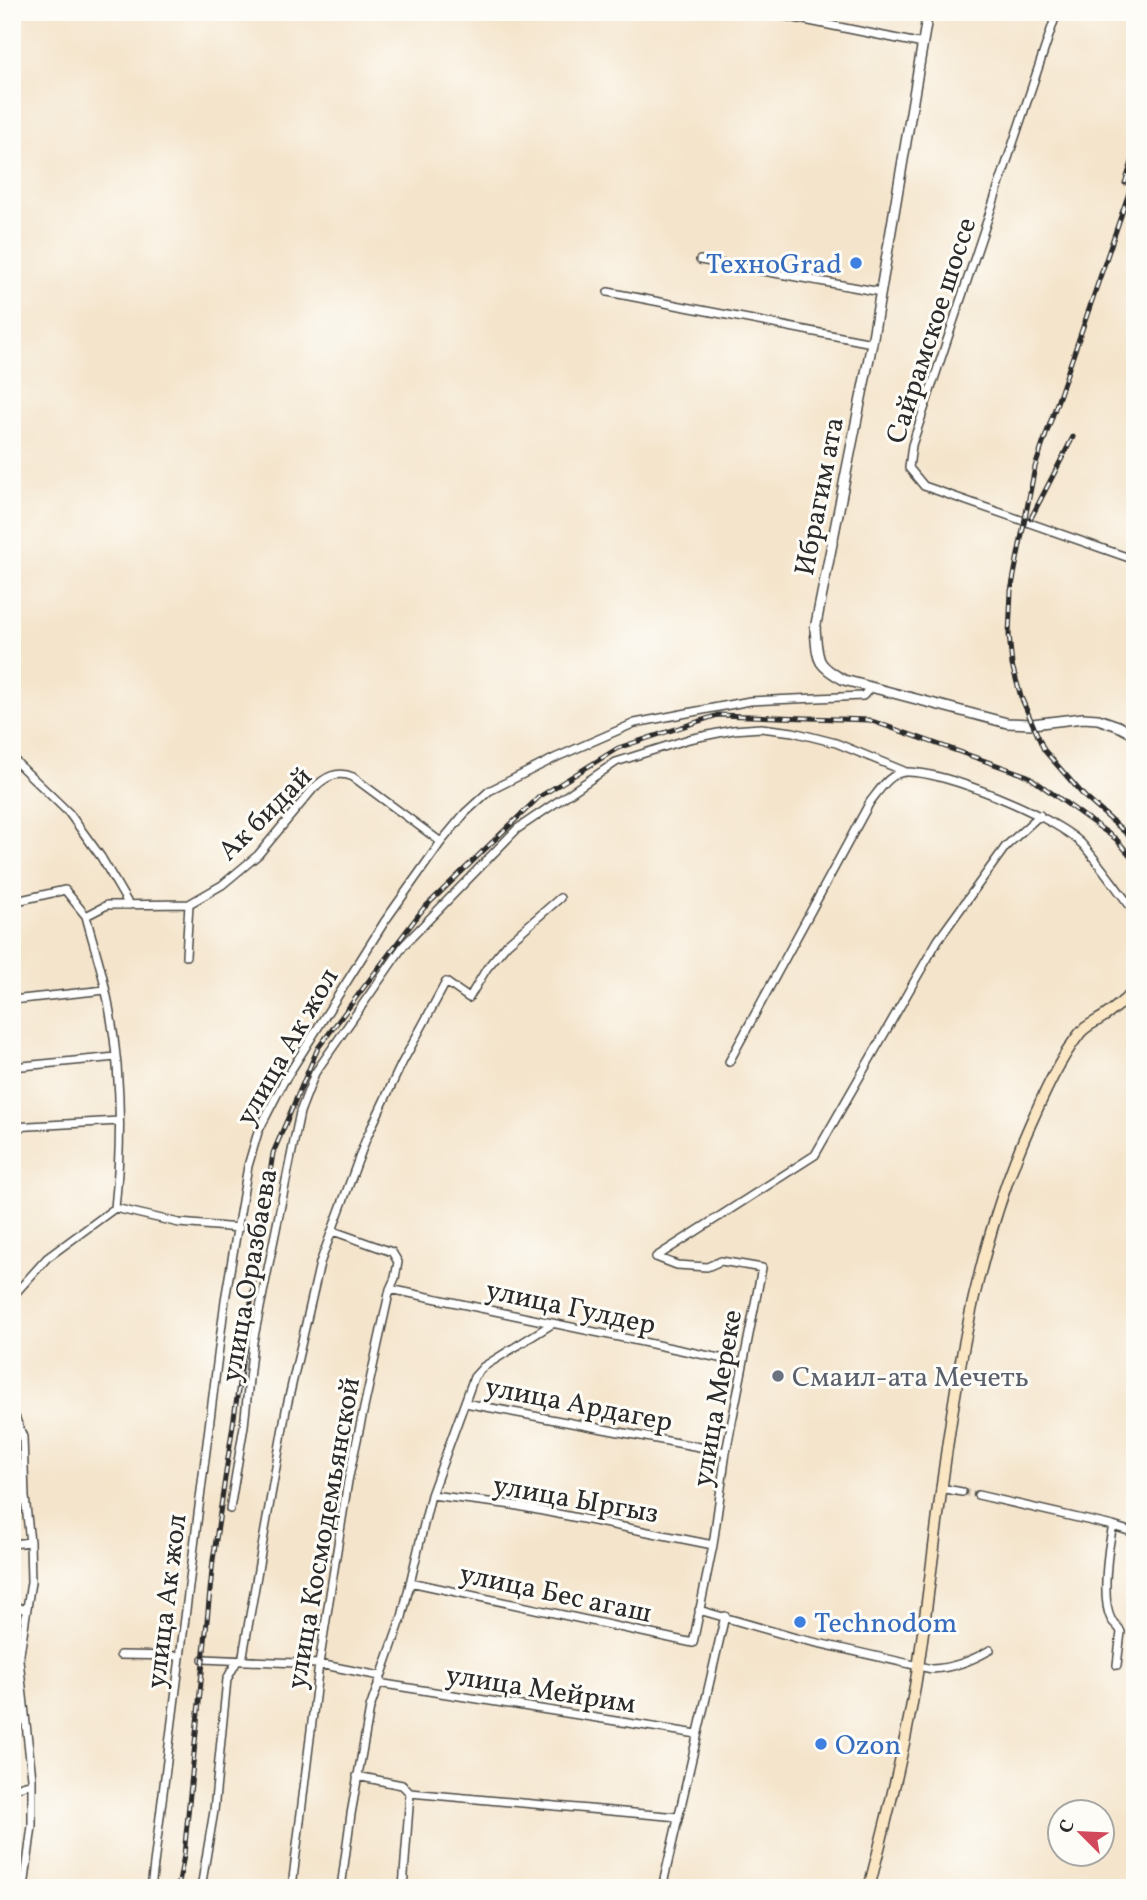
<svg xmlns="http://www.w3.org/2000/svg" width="1147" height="1900" viewBox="0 0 1147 1900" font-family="Vollkorn,serif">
<rect width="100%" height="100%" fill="#fdfcf7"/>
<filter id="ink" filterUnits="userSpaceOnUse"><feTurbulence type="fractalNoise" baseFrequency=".0143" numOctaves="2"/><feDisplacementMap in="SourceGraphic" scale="14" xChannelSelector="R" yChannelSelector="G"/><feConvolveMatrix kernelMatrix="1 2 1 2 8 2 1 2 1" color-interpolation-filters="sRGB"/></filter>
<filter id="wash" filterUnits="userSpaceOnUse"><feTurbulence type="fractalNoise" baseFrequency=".00686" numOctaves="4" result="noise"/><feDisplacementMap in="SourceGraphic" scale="28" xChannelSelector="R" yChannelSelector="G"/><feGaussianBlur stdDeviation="1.57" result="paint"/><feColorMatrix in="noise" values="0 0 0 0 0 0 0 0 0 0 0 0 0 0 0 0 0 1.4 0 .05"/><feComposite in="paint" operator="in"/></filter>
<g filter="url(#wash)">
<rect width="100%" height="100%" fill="#f4e4cb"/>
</g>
<g filter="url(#ink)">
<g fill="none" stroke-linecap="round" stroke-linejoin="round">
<!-- minor-tunnel -->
<path stroke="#ccbfab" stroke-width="7" stroke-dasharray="7 3.5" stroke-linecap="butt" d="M962,1492l16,3"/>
<defs>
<path id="minor" d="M765,12l158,32
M1057,12l-145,433 -3,23 15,18 211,74
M700,260l181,32
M608,292l264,51
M12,758l57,55 32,44 28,48
M12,902l53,-12 21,26
M186,956l3,-52
M12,1000l93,-10
M729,1062l141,-260c9,-11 20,-30 36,-30 37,-2 150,45 176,72 19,21 35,46 53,68
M12,1067l104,-10
M12,1127l107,-6
M115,1208l64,15 60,5
M656,1257l159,-102 123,-215 68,-94 34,-31
M390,1289l353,74
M12,1297l35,-39 68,-50c8,-76 6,-155 -12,-230 -5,-21 -12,-42 -17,-62l21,-11 82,-1 33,-19 36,-30 55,-66c12,-12 24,-19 40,-12l88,65
M465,1403l261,49
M12,1409l11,28 2,60 5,45 1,40 -12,78 13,118v48l-8,62
M940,1488l22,4
M431,1495l82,10 200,40
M978,1495l135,31 22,7
M230,1509l14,-83 9,-84 47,-230 15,-39 89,-128 113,-116 99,-67 73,-23 44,-9 28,-2 32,4 43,11 68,28
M1113,1526c-5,21 -12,74 -2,93 3,6 8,7 10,13l-4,33
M12,1544l18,-2
M410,1582l283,61 20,-98 13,-93 36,-184 -41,-7 -14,6 -30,-2 -21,-8
M12,1605l14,5
M699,1610l97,28 136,31c20,-1 41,-9 58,-19
M120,1655l60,1
M203,1659l116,5 61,12
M242,1661l44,-251 34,-147 46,-124 35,-74 45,-83 23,16 18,-30 20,-24 53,-46
M378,1683l319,51
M357,1776l45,9 8,8 -7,95
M12,1789l20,-6
M410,1793l268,24
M292,1887l27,-223 29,-183 42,-192 5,-11 3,-16 -6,-10 -59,-21
M151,1888l74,-588 23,-134 10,-34 25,-49 102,-162 56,-79 24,-29 24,-22 68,-34 78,-34 115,-22 113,-5 7,-8
M201,1888l13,-77 13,-132 10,-18
M341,1888l10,-74 19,-106 32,-91 29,-122 38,-104 5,-14 9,-10 69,-43
M662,1888l63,-272"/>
<path id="tertiary" d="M928,12l-56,331 -57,286c3,31 0,35 29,51l163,43 25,1 51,-6 15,1 20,7 17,9"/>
<path id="secondary" d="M869,1888c19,-75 39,-151 50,-227 26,-180 36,-368 111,-536 14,-31 29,-65 50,-92 6,-8 18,-12 26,-18 10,-7 19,-16 29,-24"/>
</defs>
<!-- minor casing -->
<use href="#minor" stroke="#494743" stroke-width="10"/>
<!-- tertiary casing -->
<use href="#tertiary" stroke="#494743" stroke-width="12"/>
<!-- secondary casing -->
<use href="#secondary" stroke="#494743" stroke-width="13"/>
<!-- minor -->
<use href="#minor" stroke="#fff" stroke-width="7"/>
<!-- tertiary -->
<use href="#tertiary" stroke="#fff" stroke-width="9"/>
<!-- secondary -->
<use href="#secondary" stroke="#fbe6c4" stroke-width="10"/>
<defs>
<path id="rail" d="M1135,175l-100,292 -24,124 -2,43 3,31 9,32 23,53 41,47 50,44
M1125,183l10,-30
M1031,518l42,-81
M178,1888l6,-33 29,-295 60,-407 45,-105 105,-139 116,-112 79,-49 100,-33 151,5 159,56 88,63 19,22"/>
</defs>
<!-- rail casing -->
<use href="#rail" stroke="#2b2b2b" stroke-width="5"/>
<!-- rail -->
<use href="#rail" stroke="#fdfcf7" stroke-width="2.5" stroke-dasharray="8" stroke-linecap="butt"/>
</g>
</g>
<!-- markers -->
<g fill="#3f7fe0" stroke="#fdfcf7" stroke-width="2.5">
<circle cx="856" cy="263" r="7"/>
<circle cx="800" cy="1622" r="7"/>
<circle cx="821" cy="1744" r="7"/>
</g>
<circle fill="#6b7280" stroke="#fdfcf7" stroke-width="2.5" cx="778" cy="1376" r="7"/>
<g text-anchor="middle" stroke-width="6" stroke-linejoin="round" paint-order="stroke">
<!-- shop labels -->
<g font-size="28" fill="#366cbe" stroke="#fdfcf7" text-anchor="start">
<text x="842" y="273" text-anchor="end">ТехноGrad</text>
<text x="814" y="1632">Technodom</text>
<text x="835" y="1754">Ozon</text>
</g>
<!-- street labels -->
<g font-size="28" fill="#2b2b2b" stroke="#fdfcf7">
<text transform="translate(930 330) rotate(-72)" y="10">Сайрамское шоссе</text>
<text transform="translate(818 496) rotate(-79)" y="10">Ибрагим ата</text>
<text transform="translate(264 813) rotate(-45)" y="10">Ак бидай</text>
<text transform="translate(286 1046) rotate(-60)" y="10">улица Ак жол</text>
<text transform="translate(248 1275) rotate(-80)" y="10">улица Оразбаева</text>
<text transform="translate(571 1306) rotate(12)" y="10">улица Гулдер</text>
<text transform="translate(716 1398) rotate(-80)" y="10">улица Мереке</text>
<text transform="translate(579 1403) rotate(11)" y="10">улица Ардагер</text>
<text transform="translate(576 1498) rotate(10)" y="10">улица Ыргыз</text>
<text transform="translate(322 1533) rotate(-80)" y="10">улица Космодемьянской</text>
<text transform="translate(556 1592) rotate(12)" y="10">улица Бес агаш</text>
<text transform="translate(165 1601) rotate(-83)" y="10">улица Ак жол</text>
<text transform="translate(541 1688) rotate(9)" y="10">улица Мейрим</text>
</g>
<!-- worship labels -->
<g font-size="28" fill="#5b616d" stroke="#fdfcf7" text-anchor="start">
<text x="792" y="1386">Смаил-ата Мечеть</text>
</g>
</g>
<!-- margin -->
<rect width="1147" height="1900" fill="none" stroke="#fdfcf7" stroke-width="42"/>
<!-- north arrow -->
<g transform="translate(1081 1833) rotate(294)"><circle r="33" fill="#fdfcf7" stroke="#a9a8a5" stroke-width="2"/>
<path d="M0-5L12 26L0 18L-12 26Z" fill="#d1495b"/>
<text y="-10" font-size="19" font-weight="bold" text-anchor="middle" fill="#2b2b2b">С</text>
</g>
</svg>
